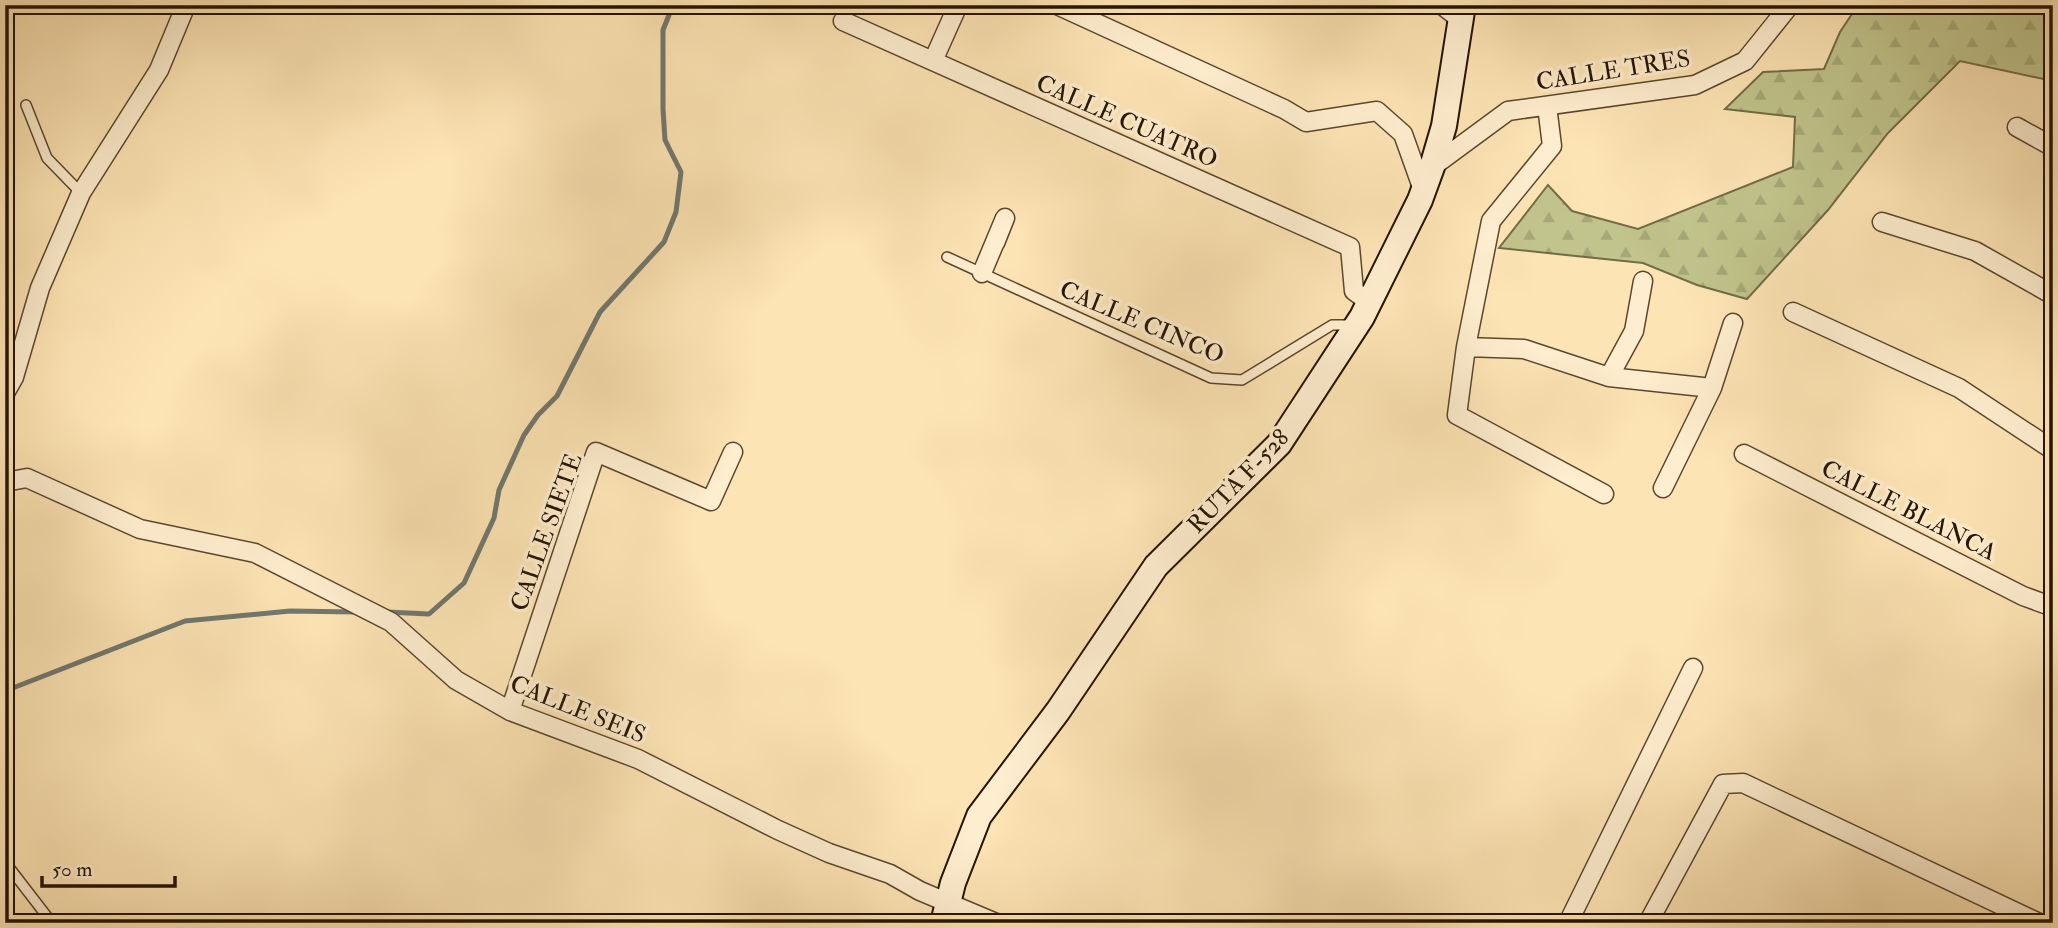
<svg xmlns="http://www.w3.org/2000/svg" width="2058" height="928" viewBox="0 0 2058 928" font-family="'IM FELL Double Pica',serif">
<defs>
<pattern id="forest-firs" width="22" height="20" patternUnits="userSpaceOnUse" patternTransform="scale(1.75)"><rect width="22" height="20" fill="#c1c48c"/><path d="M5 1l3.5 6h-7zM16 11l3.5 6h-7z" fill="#a6a877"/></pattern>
</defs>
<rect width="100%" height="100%" fill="#fde4b4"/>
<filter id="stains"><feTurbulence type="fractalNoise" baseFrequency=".00286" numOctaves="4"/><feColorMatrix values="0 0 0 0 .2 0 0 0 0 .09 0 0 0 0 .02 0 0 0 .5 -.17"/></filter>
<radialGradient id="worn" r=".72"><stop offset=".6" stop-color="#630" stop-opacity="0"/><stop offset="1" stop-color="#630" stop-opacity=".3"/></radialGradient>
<!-- forest -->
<path fill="url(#forest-firs)" stroke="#736c46" stroke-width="2" d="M1858,5h195v76l-93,-20 -72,72 -60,77 -81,89 -50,-14 -54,-22 -144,-15 49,-63 24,26 66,18 155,-62 2,-50 -70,-8 38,-37 61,-3 16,-37z"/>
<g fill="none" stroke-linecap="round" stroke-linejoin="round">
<!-- stream -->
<path stroke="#71786f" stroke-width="5" d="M387,612l42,2 35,-31 30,-65 5,-28 25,-55 14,-20 19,-19 43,-84 64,-70 12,-30 5,-40 -16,-32 -2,-31v-79l10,-25
M5,691l180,-70 105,-10 66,1"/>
<defs>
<path id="lane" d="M26,105l21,53 34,35
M947,257l264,121 31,2 90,-55h19
M5,343l13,15
M5,862l47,61"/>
<path id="street" d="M1057,5l227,104 22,13 71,-11 26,23 20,56
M1442,5l19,15
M843,21l507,226 4,44 15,11
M933,61l25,-56
M1547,106l5,40 -61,75 -25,126 58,2 85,28 103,11 21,-65
M2017,127l36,20
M1432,167l76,-56 187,-26 50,-24 45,-56
M1882,222l93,29 78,44
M982,273l23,-55 -10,25
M1793,312l166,76 94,62
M1466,347l-9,68 147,79
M1609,377l25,-46 9,-50
M5,393l9,-16 26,-89 41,-95 78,-123 27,-65
M1744,454l279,142 30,11
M5,482l22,-4 113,51 115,24 136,69 65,58 54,31 128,48 140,71 51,23 61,21 30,17 76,32
M1663,488l49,-100
M510,711l86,-259 115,49 22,-49
M1568,923l125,-255
M1648,923l75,-139 20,-1 296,140"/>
<path id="secondary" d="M943,923l10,-40 26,-67 79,-105 98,-145 123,-122 83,-127 58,-117 12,-33 12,-41 19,-121"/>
</defs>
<!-- lane casing -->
<use href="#lane" stroke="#5b472e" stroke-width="12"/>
<!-- street casing -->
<use href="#street" stroke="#5b472e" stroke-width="21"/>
<!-- secondary casing -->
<use href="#secondary" stroke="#251301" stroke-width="28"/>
<!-- lane -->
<use href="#lane" stroke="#feedce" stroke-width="9"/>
<!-- street -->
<use href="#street" stroke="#feedce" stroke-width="18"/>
<!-- secondary -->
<use href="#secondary" stroke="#feedce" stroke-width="24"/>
</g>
<g text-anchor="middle" stroke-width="7" stroke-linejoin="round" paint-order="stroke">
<!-- street labels -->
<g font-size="24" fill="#251301" stroke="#feedce">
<text transform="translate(1613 70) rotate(-9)" y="8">CALLE TRES</text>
<text transform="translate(1127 121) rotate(24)" y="8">CALLE CUATRO</text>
<text transform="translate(1142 322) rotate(23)" y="8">CALLE CINCO</text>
<text transform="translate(1238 481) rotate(-46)" y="8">RUTA F-528</text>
<text transform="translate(1909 510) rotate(27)" y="8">CALLE BLANCA</text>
<text transform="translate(546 532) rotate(-70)" y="8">CALLE SIETE</text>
<text transform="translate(578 709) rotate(22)" y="8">CALLE SEIS</text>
</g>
</g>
<!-- margin -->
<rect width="2058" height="928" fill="none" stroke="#fde4b4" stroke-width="28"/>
<rect x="7" y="7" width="2044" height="914" fill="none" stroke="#251301" stroke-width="3.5"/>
<rect x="14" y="14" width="2030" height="900" fill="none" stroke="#251301" stroke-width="2"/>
<!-- scale -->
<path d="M42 876v10h133v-10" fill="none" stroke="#251301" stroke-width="3.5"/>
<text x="52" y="876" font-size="21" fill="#251301" stroke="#feedce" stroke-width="5" paint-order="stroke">50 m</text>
<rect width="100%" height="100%" filter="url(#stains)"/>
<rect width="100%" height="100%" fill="url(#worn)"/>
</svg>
